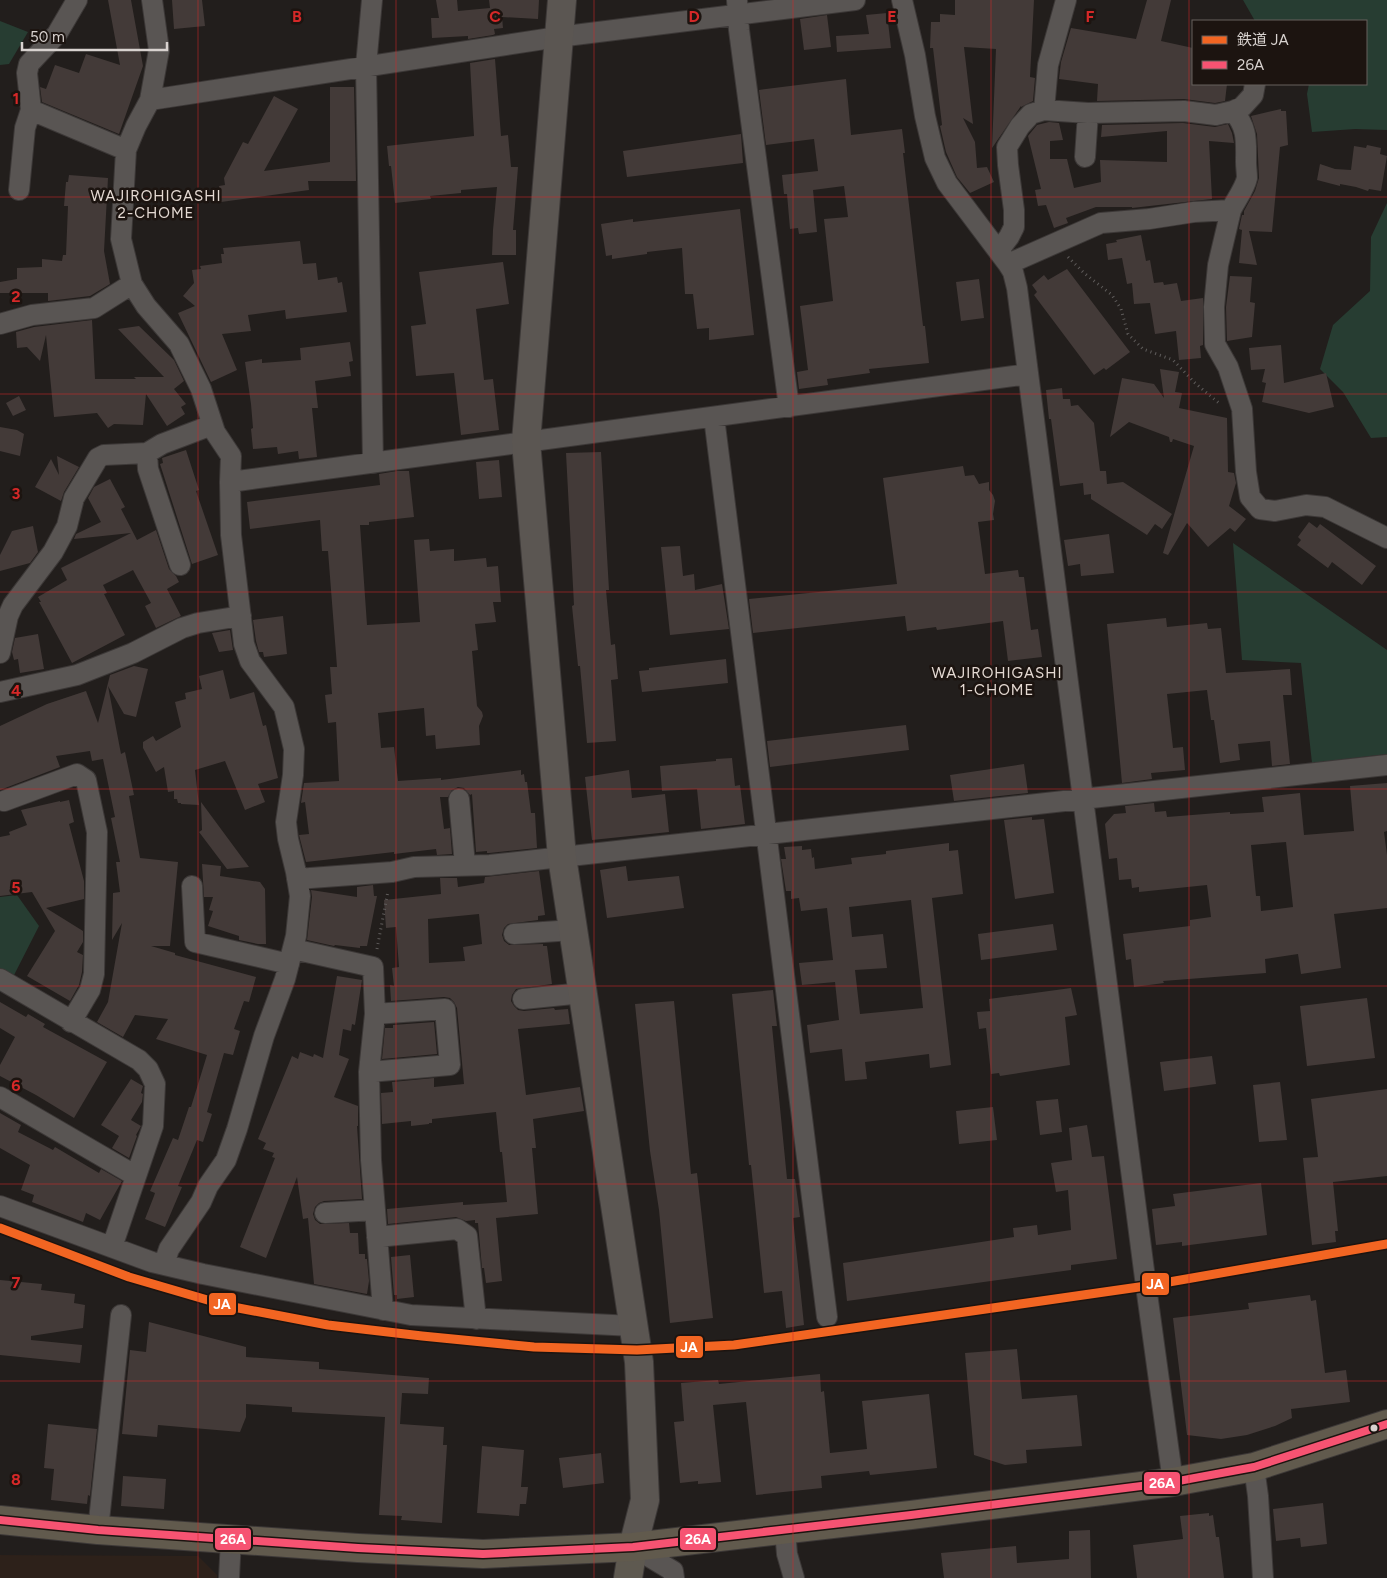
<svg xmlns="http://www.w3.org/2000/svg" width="1387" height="1578" viewBox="0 0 1387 1578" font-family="Figtree,'Noto Sans JP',sans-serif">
<rect width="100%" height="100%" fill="#221e1c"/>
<!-- built -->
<path fill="#2d211a" d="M0,1555l198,1 19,19v3h-217z"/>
<!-- green -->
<path fill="#273d32" d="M1243,0h144v130l-32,-1 -43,3 -5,-38 2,-10h57v-63h-111z
M0,21l28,11 -19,32 -9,1z
M1387,203v234l-16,1 -28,-46 -23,-23 13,-44 37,-34 1,-54z
M1233,543l154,107v104l-75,9 -11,-100 -59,-3z
M17,895l22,31 -28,55 -11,-7v-77z"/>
<!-- building -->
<path fill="#433a38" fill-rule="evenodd" d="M108,0h23l12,66 -24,68 -77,-32 -2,-15 6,2 9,-24 24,8 7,-19 34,11z
M172,0h30l3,26 -31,3z
M436,0h21l1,11 32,-3 -1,-8h50l-1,19 -36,-2 1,11 -9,1 1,5 -2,1 -25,4v-3l-36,2 -1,-20h8z
M955,0h79l-4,77 5,1 -2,23 -12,6v-1l-29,42 4,-99 -32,-2 9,77 -10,-6 12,24 2,26 10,-1 7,15 -24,11 -13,-16 -11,-25 -6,-26 2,-1 -9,-77h-3l1,-26h9v-8l15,1z
M1147,0h24l-10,41 32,7v36h34l-2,17 -10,2 -31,-4 -87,2 1,-17 -39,-5 2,-17 10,-34 65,11z
M887,13l4,35 -54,4 -1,-16 33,-2 -3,-19z
M827,15l4,32 -27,3 -4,-31z
M495,59l6,77 7,-1 3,32h7l-5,63h3v25h-24l1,-25 4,-43 -36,3v3l-31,3 1,3 -36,4 -4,-37h-2l-2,-20 87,-10 -4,-73z
M846,79l5,56 51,-6 3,24h-2l20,173h2l4,37 -60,6 1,4 -43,6 1,6 -29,4 -2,-17 11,-2 -8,-64 33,-5 -9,-82 24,-2 -4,-31 -31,4 4,42 -18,2 -1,-6 -8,1 -3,-35h-3l-2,-19 36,-4 -4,-32 -48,6 -7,-55z
M330,87h24l2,94h-48l1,9 -88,12 -2,-16 6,-1 -1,-7 19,-36 5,2 26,-48 24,13 -34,62 66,-9z
M1281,109v2h5l2,34 -8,2 -8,85 -23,-1 8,34 -18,-2 3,-33 -3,-1 3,-14h2v-4l11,-20 4,-13 -2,-44 -6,-18z
M1049,122l10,1 4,17 -13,1v18h17l7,29 27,-6 -1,-22 67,2v-31l-66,6 1,-12 81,-2 32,4 13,-3 4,9 2,10 -25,-2 3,58 -80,9v-1h-36l-30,11 2,5 -14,5 -8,-23 -8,1 -3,-16 6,-1 -13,-53 9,-11z
M741,134l2,29 -116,14 -4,-26z
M1367,145l14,3 -1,6 7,2 -6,35 -12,-2 -1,2 -12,-4 -16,-3v2l-23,-6 3,-16 15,5 16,1 3,-24 12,2z
M69,175l39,3 -4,73 6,33 -20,12 -42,5v-8h-48v-11l17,-3v-11l25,-1v-8l20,2 1,-6h3l2,-49h-4l2,-24h2z
M740,209l14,126 -45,5v-12l-12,1 -4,-35h-8l-3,-46 -35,4v2l-35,5v-4l-6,1 -5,-32 32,-5v3z
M1141,235l5,26 4,-1 4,23 9,-1 1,3 13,-2 4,18 22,-3v47l-3,1 1,12 -22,2 -3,-29 -21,3 -5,-31 -16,1 -2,-21 -5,1 -5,-26 -14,2 -2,-16 11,-2 -1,-2z
M300,241l3,23 13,-1 2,17 19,-3 1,6 4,-1 5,30 -61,7 -1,-9 -37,5 3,16 -29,3 15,36 -26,12 -33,-69 17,-7 -12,-10 11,-13 -2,-13 9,-1 -1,-3 22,-3 -1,-9h3l-1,-6z
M503,262l6,42 -33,5 8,71 9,-1 6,51 -38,5 -7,-62 -38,3 -5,-50 15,-2 -7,-52z
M1067,269l63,83 -24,18 -2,-2 -10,7 -60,-80 3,-3 -5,-7 12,-10 4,5z
M1230,276l22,1 -2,25 5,1 -3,34 -25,4 -1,-34z
M979,279l5,39 -23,3 -5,-39z
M92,320l3,59h41l-2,-2h30l-46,-48 21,-3 35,34 10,21 -10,8 12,15 -5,3 4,7 -18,12 -21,-32 -3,31 -29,-1 -6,4 -11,-15 -43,4 -8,-82 -6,26 -13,-14 -10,1 -1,-16 18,-5z
M350,342l3,19 -4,1 2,14 -36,5 3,27h-6l5,49 -18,2 -1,-8 -20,3 -1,-7 -24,2 -2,-20 2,-1 -2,-24 -6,-42 17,-3v4l39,-3 -1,-12z
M1281,345l3,38 42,-10 8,34 -25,6 -47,-11 4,-19 -4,-1 3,-13 -14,1 -2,-22z
M1160,369l19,3 -4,20 7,1 -3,15 48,10 1,54 6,1 2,10 -7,23 17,13 -11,13 -5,-4 -22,19 -21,-24 -19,32 -5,-2 31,-107 -21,-7 -1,3h-2l-1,-5 -40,-15 -19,15 12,-59 32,6 10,14z
M1062,388l1,11h7l1,7 7,-1 16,18 6,48h6l1,13 16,-2 49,32 -10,15 -7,-5 -8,11 -56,-36v-5l-7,1 -1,-12 -23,3 -9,-67h-2l-3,-29z
M19,396l7,14 -13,6 -7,-13z
M0,427l17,3 7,4 -4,22 -20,-5z
M186,450l13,40 -3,1 22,64 -26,9 -32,-100 3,-1 -1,-5z
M601,452l8,138h-3l5,55 4,-1 3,35 -7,1 5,61 -29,2 -7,-77h-2l-6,-60 2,-1 -8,-152z
M57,456l22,11 -15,25 -3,9 -26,-14 16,-28 8,16z
M499,460l3,37 -23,2 -3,-37z
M963,466l2,10 9,-1 5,9 10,-2v8l4,5 2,6 -2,13 1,6 -16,2 7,52 33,-4 1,7h5l7,53 7,-1 4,28 -34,4 -5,-40 -66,9 -1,-3 -29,4 -2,-15 -152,17 -4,-34 148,-15 -14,-106z
M397,471h12l5,46 -45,5v3h-9l7,100 53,-3 -6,-82 15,-1 1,12 24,-2v12l32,-3 1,9 11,-1 3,36h-8l3,20 -21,2 3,26 -6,1 5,55 5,6 1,4 -4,10 1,19 -44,4 -1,-14 -9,1 -2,-28 -46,5 3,35 13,-1 4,34 43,-3v2l80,-10v5l3,-1 1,8h2l4,31h4l2,35 -48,5h-2v-2l-11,1 -4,-58 -2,1 -6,-7 -6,-1 -6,3 -4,7h-8l4,32 6,-1 2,26 -15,1 -1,-6 -42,5v-2l-88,10 -7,-27 10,-1 -4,-32 -4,1 3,-20 35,-2 -3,-59 -8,1 -3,-28 7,-1 -2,-27h7l-9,-116h-6l-2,-31 -70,9 -3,-27 133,-17 -1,-11z
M110,479l15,28 -4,2 16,31 19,-10 13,39 7,7 3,6 -12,7 14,27 -25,12 -11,-22 6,-3 -18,-33 -30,15 4,8 -3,1 21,41 -53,28 -33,-61h2l-3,-5 29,-17 -6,-12 70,-35 -57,6 2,-5 25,-12 -13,-24 6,-11z
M1309,522l8,6 3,-4 56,42 -14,19 -30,-23 -4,6 -31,-23 4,-5 -3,-3z
M33,526l5,26 -8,11 -30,8v-16l12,-24z
M1109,534l5,39 -33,3 -1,-12 -12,2 -4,-26z
M680,546l3,30 11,-2 1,16 27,-6 7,45 -59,6 -9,-88z
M283,616l4,38 -23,3 -1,-5h-4l-3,-11 -3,-21z
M1166,618l1,9 40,-4 1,6 13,-1 5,45 64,-4 2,26h-9l7,69 -18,2 -2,-25 -32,3 2,16 -20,3 -6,-43h-3l-4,-30 -40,4 6,54 10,-1 2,23 -34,3 1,6 -30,4 -15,-159z
M230,630l3,20 -14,2 -7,-19z
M38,634l6,35 -24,4 -2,-14 -4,1 -2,-8 3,-14z
M726,659l2,24 -86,9 -3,-21 10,-1v-2z
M134,666l14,3 -12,48 -12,-3 -16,-28 13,68 4,-2 9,43 -5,1 11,62 38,4 -8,84h-19l24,7v2l81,22 -7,25 -5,-1 -10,28 6,2 -7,24 -9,-2 -17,59 5,2 -9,28 -6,-2 -19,46 4,1 -17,40 -20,-8 9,-23 1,-3 -5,-2 23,-53 5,2 11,-33h2l16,-52 -51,-16 12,-20 -33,-4 -12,22 -26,-15 11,-20 14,-79 -10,17 1,-47 7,-1 -4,-30h4l-9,-44 4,-1 -12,-58 -11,2 -2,-10 -34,5 4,11 -60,23v-64l47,-22 39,-13 12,32 12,-48z
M223,670l7,29 24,-7 9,34 3,-1 12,53 -20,6 7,18 -20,8 -20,-49 -30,9 4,35 -18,-1v-1h-3l-1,-4h-3v-8l-6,1 -4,-25 -8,5 -13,-24v-6l10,-6 3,5 25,-14 -6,-25 11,-3 -1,-6 17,-4 -3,-13z
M906,725l3,25 -139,17 -3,-26z
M732,758l3,28 5,-1 5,39 -44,5 -4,-40 -35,2 -2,-25 56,-5v-2z
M1024,764l4,29 -74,8 -4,-26z
M629,770l3,28 33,-4 4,38 -77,8 -7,-63z
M1387,783v48l-3,1 3,23v53l-53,6 7,54 -40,6 -3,-20 -33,5 1,14 -103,8 1,2 -30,4 -3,-28 -5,1 -3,-26 67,-8v-6l21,-3 -4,-32 -68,7v-5l-7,1 -1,-9 -12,1 -2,-22 -8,1 -4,-35 9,-10 12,-1 -1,-7 29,-3 1,9 11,-1 1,6 63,-5v2l34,-2 -2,-15 38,-4 4,42 50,-4 -4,-45zM1286,842l7,65 -32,4 -1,-15h-4l-5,-51z
M69,800l5,22 -5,2 15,57v18l-38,9 37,23v11l-6,10 6,3 -1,17 -3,13 -9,16 -43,-25 28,-45 -23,-39 -32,4v-59l10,-2 -1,-3 18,-7 -6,-15 39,-9v1z
M201,802l48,65 -22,2 -28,-37 3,-2z
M1032,817v3l12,-1 10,74 -39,6 -11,-79z
M949,843v8l9,-1 5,44 -31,4 19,167 -21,3 -1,-14 -64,8 2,17 -22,2 -3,-32 -32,4 -3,-28 32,-5 -4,-38 -33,3 -3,-22 34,-3 -6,-52 -26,3 -2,-13 -8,1v-8h-5l-5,-32h5l-2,-12 18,-1v4l9,-1 1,9 2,-1 1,12 37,-5 -1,-6 35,-4v-3zM911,900l12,108 -63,6 -5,-44 32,-2 -4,-34 -31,3 -3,-30z
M202,864l19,2 -1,10 40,6 5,7 1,55h-8l-19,-4v-4l-31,-10 5,-15 -4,-1 4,-13h-9z
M626,866l2,15 51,-5 5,32 -77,10 -7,-48z
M539,871l6,44 -7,1v4l-30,4 -4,4 -2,7 2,6 5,4 34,-1v2h4l5,38 -36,5 -4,6 -1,6 3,5 4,4 6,1 30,-3 1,2 13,-1 2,15 -52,5 8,66 54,-8 4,24 -51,8 3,29h-4l6,66 -42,4 6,63 -16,2 -2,-15h-2l-4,-45h-3v-3l-9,1 -10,-4 -68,7 -1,-15 76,-7v3l44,-3 -5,-50h-2l-4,-40 -64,7v4h-3v1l-18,2v-5l-29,3 -1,-31 12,-1 -1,-10 42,-4v9l30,-3 -7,-76 -3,-6 -4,-4 -6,-1 -53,4 -1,-16 4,1 -2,-18 7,-1 -3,-40 -10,1 -2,-28 57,-6 -1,-16h17l1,9 26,-4 1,-6zM479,914l3,30 -19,3 2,14 -36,2 -1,-44z
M373,885l1,11h3l-10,50h-7v2l-25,-3 -1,1 -27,-6 5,-43 -1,-7 46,7v-10z
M1053,924l4,26 -76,10 -3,-26z
M337,976l25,4 -7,45 -3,-1 -1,7 -8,-2 -4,26 10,4 -15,38 24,9v20h-1l5,73 -38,2 -5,2 -4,4 -2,7 2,6 5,4 29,-1 1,10h8l1,21h6v5h2l2,22 -2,13 -53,-10 -6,-66 -5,1 -6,-42 -31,81 -26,-11 35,-89 -3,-1 2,-4 -11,-4 3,-6 -8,-4 34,-83 6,3 2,-7 13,5 1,-3 9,4z
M1071,988l6,27 -12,2 5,48 -70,11 -1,-3 -8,1 -5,-46 -7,1 -2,-17 13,-1 -1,-12z
M773,990l4,36h-5l15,153h8l5,38 -7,1 11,107 -18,3 -4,-37 -18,2 -13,-128h-2l-17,-171z
M1367,998l8,60 -68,8 -7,-60z
M674,1001l17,173 6,-1 16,145 -43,5 -11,-113 -9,-59 -15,-147z
M0,1002l26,15 2,-3 17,10 -2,3 64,35 -33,56 -38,-23 -36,-19v-11l15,-28 -15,-9z
M434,1022l3,32 -55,5 3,-31h8v-3z
M1212,1056l4,28 -52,7 -4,-29z
M131,1079l12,7 -2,7 2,1 -1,8 -11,18 10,6 -5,9 1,1 -8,22 -17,-10 7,-12 -18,-11z
M1280,1082l7,58 -28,2 -6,-57z
M1387,1089v87l-54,6 5,49h-3l1,11 -24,3 -9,-87 15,-1 -7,-58z
M1058,1099l4,33 -22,3 -4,-34z
M993,1107l4,33 -38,4 -3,-33z
M0,1113l21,12 -3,7 35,18 2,-3 44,26 2,-4 21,12 -22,39 -14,-7 -3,9 -51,-20 2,-7 -13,-5 9,-25 -30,-17z
M1087,1125l5,32 12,-1 13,103 -46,6v5l-224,31 -4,-38 171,-26 -1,-9 24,-3 1,10 33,-5 -3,-40 -12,2 -5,-29 21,-3 -3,-32z
M1261,1183l6,52 -85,11v-4l-26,3 -4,-36 23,-3 -2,-12z
M410,1255l4,42 -17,2v-4h-3l-3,-38z
M0,1280l42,4 -1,6 34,4 -1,9 11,2 -2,23 -52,8v4l51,5 -2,18 -80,-8z
M1310,1295l1,6 5,-1 9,73 21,-3 4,32 -59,7 1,9 -17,8 -28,9 -26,4 -34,-4 -14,-117 76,-9 -1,-6z
M149,1322l97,25v10l73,5v7l110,9 -1,16 -26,-1 -2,31 44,3 -1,18h4l-5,78 -41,-3 1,-4 -23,-1 6,-98 -93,-5v-5l-46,-3v13l-6,15 -82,-7 -1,12 -35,-3 8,-84 16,2z
M1017,1349l5,50 55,-4 5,51 -56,4 1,13 -22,2 -31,-10 -9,-102z
M820,1374l1,18 3,-1 6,62 37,-4 -5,-48 67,-7 8,74 -67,7 -1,-4 -48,5 1,12 -66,7 -10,-93 -33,3 8,77 -23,2v-3l-18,2 -6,-61 10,-1 -3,-38 37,-3 1,4z
M48,1424l49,5 -7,67 -2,-1 -1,9 -36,-4 3,-31 -10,-1z
M482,1446l42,4 -3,37h7l-2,17h-6l-1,12 -42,-3z
M601,1453l3,30 -41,5 -4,-30z
M123,1476l43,3 -2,30 -43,-3z
M1323,1503l4,41 -26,3 -1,-9 -24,3 -3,-32z
M1209,1513v3l4,-1 3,22h3l5,41h-87l-4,-33 50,-6 -3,-23z
M1090,1530l1,48h-147l-3,-25 75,-7 1,17 52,-4v-28z"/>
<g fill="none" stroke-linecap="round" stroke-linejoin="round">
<defs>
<path id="street" d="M77,0l-20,34 -28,30 -2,9 4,37 95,40
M152,0l7,50 -9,50 -14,26 -10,24 -5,89 11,45 14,22 33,38 22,45 14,43 16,24 -1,26 1,53 13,109 6,17 34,46 10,42 -1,26 -7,47 2,17 8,33 4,24 -4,40 -11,43 -21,57 -27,93 -11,31 -18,26 -7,16 -32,47 -5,15
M372,0l-6,66 7,397
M737,0l2,30 50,377
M902,0l13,55 10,61 10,42 12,25 61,81 5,8 4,16 129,998 27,196
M150,100l408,-63 297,-37
M1044,110l4,-45 18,-65
M1088,113l96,-2 32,4 17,-4 9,-4 11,-12 2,-11
M19,190l6,-62 6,-18
M1231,210l-13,55 -4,42 1,37 13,23 14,42 4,63 4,25 10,12 15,2 31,-6 19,2 62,31
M999,250l10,-13 5,-10v-17l-6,-45 -1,-18 13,-21 11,-12 13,-4 44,3 -3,44
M1008,264l93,-41 48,-4 45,-7 37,-2c5,-10 14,-22 16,-32 0,-5 -1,-11 -1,-16 0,-21 2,-34 -13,-51
M0,324l32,-9 62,-7 38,-24
M714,417l113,900
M147,453l1,16 32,96
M230,482l798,-108
M0,653l8,-37 5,-11 40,-53 14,-26 7,-28 24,-40 6,-3 43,-2 15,-9 50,-19
M0,692l77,-17 56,-22 49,-25 16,-5 43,-7
M459,799l6,66
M4,801l73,-27 9,6 11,52 -3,142 -4,16 -19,32
M297,879l95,-7 22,-5 76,-2 897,-100
M192,886l3,56 94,22
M514,934l59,-4
M293,949l80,18 2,47 -6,58 2,88 12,150
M0,979l139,81 9,9 7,15 -2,42 -41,121
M523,999l60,-6
M369,1072l81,-7 -5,-56 -70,5
M0,1097l136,79
M0,1206l152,56 51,12 208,41 222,11
M325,1213l50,-3
M377,1237l80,-8 10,7 9,83
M1254,1467l4,29 5,82
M98,1530l23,-215
M785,1530l2,24 7,24
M633,1547l40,24 1,7
M229,1578l2,-39"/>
<path id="secondary" d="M562,0l-36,442 36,415 77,505 6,138 -12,47"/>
<path id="primary" d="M628,1578l5,-31"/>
<path id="highway" d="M0,1520l98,10 260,18 125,6 150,-7 278,-32 262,-33 81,-15 133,-43"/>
</defs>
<!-- street casing -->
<use href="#street" stroke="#3c3837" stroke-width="22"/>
<!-- secondary casing -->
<use href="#secondary" stroke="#3c3837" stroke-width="30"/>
<!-- primary casing -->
<use href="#primary" stroke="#3c3837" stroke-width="30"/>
<!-- highway casing -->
<use href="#highway" stroke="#3c3837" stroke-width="30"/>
<!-- path -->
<path stroke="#5f5c5b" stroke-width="3" stroke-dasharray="1 4" stroke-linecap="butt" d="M1068,257l16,16 28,22 9,14 7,25 15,15 30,11 22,23 25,21
M377,949l11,-58"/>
<!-- street -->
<use href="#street" stroke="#595553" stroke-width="20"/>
<!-- secondary -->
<use href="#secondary" stroke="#5b5652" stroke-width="28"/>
<!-- primary -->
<use href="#primary" stroke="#5e5950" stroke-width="28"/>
<!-- highway -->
<use href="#highway" stroke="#615a4d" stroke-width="28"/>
<defs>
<path id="bus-1" d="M0,1520l98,10 260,18 125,6 150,-7 278,-32 262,-33 81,-15 133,-43"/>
</defs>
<!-- bus-1 casing -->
<use href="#bus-1" stroke="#1c1410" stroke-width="11"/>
<!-- bus-1 -->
<use href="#bus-1" stroke="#f65372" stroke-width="8"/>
<defs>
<path id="rail-1" d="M0,1228l129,49 99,29 100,19 94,11 112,11 103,3 97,-5 412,-59 241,-42"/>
</defs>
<!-- rail-1 casing -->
<use href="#rail-1" stroke="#1c1410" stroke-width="12"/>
<!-- rail-1 -->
<use href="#rail-1" stroke="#f26522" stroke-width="9"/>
</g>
<!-- grid -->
<path fill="none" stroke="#d62828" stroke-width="1" stroke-opacity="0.55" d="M198,0v1578M396,0v1578M594,0v1578M793,0v1578M991,0v1578M1189,0v1578M0,197h1387M0,394h1387M0,592h1387M0,789h1387M0,986h1387M0,1184h1387M0,1381h1387"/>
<!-- markers -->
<circle fill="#d8d2cf" stroke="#1c1410" stroke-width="2" cx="1374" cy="1428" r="4.5"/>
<g text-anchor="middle" stroke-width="5" stroke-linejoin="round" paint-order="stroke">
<!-- neighbourhood labels -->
<g font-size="15" letter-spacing="1" fill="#e4d9d2" stroke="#1c1410">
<text x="156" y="201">WAJIROHIGASHI<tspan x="156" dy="17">2-CHOME</tspan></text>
<text x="997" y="678">WAJIROHIGASHI<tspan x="997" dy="17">1-CHOME</tspan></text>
</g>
</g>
<g font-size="16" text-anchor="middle" font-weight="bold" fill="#d62828" stroke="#1c1410" stroke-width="5" stroke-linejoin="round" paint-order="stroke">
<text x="297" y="22">B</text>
<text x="495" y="22">C</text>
<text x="694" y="22">D</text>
<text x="892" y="22">E</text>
<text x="1090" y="22">F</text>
<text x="16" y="104">1</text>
<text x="16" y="302">2</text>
<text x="16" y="499">3</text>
<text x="16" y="696">4</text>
<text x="16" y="893">5</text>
<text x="16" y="1091">6</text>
<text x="16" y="1288">7</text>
<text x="16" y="1485">8</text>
</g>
<g stroke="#1c1410" stroke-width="2">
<rect x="1141" y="1272" width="29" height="24" rx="5" fill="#f26522"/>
<rect x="208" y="1292" width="29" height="24" rx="5" fill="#f26522"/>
<rect x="675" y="1335" width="29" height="24" rx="5" fill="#f26522"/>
<rect x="1143" y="1471" width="38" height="24" rx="5" fill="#f65372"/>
<rect x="214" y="1527" width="38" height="24" rx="5" fill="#f65372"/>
<rect x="679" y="1527" width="38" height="24" rx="5" fill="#f65372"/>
</g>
<g font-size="14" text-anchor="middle" font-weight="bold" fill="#fff">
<text x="1155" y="1289">JA</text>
<text x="222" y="1309">JA</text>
<text x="689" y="1352">JA</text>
<text x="1162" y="1488">26A</text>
<text x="233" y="1544">26A</text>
<text x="698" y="1544">26A</text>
</g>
<!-- legend -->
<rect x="1192" y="20" width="175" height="65" fill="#1c1410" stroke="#67605c"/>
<rect x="1202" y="36" width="25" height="8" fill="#f26522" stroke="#67605c"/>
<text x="1237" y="45" font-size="15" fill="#d8d2cf">鉄道 JA</text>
<rect x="1202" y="61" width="25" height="8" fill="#f65372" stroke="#67605c"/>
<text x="1237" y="70" font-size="15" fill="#d8d2cf">26A</text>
<!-- scale -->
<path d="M22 42v8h145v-8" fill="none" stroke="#d8d2cf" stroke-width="2.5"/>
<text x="30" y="42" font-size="15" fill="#d8d2cf" stroke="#1c1410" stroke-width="4" paint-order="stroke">50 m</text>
</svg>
